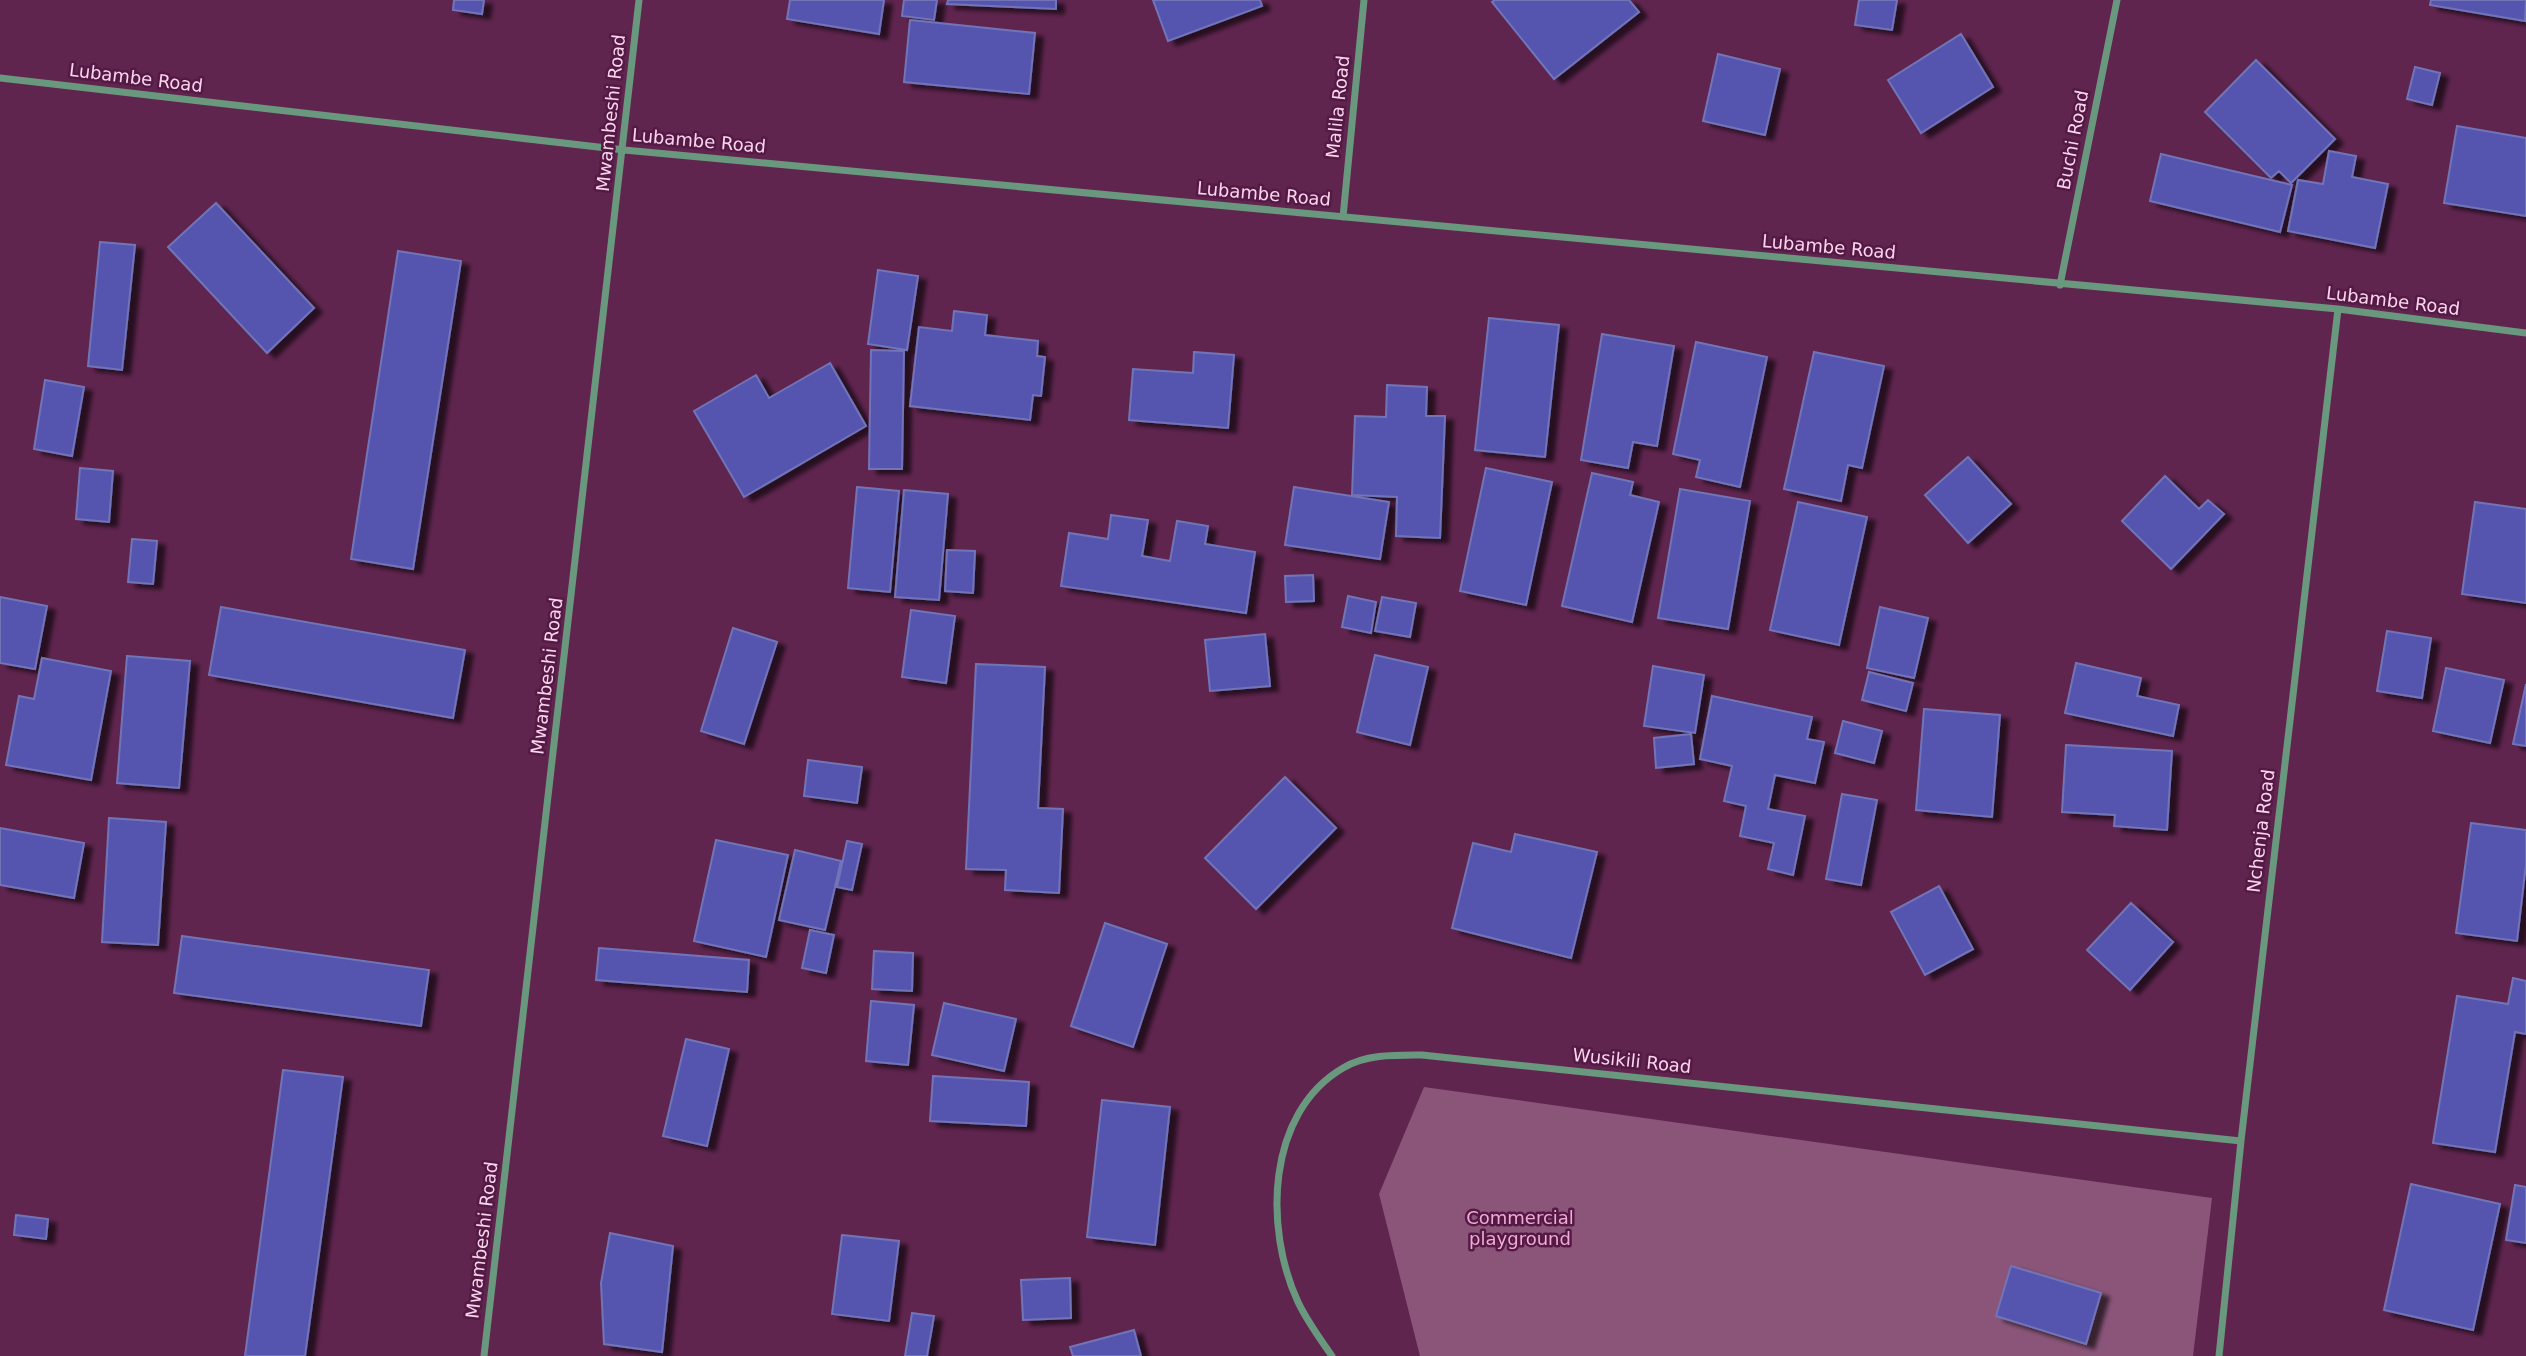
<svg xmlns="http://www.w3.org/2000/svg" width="2526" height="1356" viewBox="0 0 2526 1356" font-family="'DejaVu Sans',sans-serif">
<defs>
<filter id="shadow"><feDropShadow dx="8" dy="4.5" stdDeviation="2" flood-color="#0009"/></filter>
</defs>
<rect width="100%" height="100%" fill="#60254f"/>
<!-- green -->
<path fill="#8a5579" d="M1424,1087l788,111 -19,158h-773l-41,-162z"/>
<!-- building -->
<path fill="#5554b0" stroke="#7175b8" stroke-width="2" filter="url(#shadow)" d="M454,0h30l-2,14 -29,-4z
M790,0h94l-5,34 -92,-15z
M904,0h33l-3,20 -32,-4z
M948,0h108v9l-109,-5z
M1153,0h107l2,6 -94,35z
M1495,0h134l10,12 -85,67 -62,-77z
M1859,0h38l-5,30 -37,-5z
M2431,0h95l-1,21 -95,-16z
M910,20l125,13 -6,61 -125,-12z
M1961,34l32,53 -72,46 -33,-53z
M1718,54l62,15 -15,66 -62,-14z
M2256,60l79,79 -44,44 -12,-12 -8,7 -66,-66z
M2415,67l25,6 -8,32 -25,-6z
M2457,126l69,12v78l-82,-13z
M2329,151l27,5 -4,21 36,7 -13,64 -87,-17 10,-51 25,4z
M2161,154l131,31 -12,47 -130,-31z
M216,203l98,105 -47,45 -99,-106z
M100,242l35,3 -13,125 -34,-4z
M398,251l63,10 -48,308 -62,-10z
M878,270l40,6 -11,74 -39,-6z
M954,311l33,4 -2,20 53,6 -1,15 8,1 -4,39 -8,-1 -3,25 -120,-14 9,-79 33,4z
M1489,318l70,7 -14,132 -70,-7z
M1602,334l72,12 -17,100 -24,-4 -5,26 -47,-8z
M1696,342l71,15 -27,130 -44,-10 4,-17 -27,-6z
M871,350l33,1 -2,118h-33z
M1194,352l40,3 -6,73 -99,-8 4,-51 60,4z
M1814,352l70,14 -22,102 -14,-3 -7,36 -57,-12z
M830,363l36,63 -122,71 -50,-86 62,-36 13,23z
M45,380l39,7 -12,69 -38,-7z
M1387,385l40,2 -1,29h19l-5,122 -44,-2 1,-39 -45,-2 3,-79 31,1z
M1968,457l43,47 -43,39 -43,-48z
M80,468l33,3 -4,51 -33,-3z
M1486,468l66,14 -26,123 -66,-14z
M1592,473l41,9 -3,13 29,7 -27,120 -70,-16z
M2165,476l34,33 9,-9 16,14 -53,55 -49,-48z
M857,487l42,4 -9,101 -42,-4z
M1294,487l95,15 -9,57 -95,-14z
M1680,489l70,12 -22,128 -70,-11z
M904,490l44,4 -9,106 -44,-3z
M1798,502l69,15 -28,128 -69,-15z
M2475,502l51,7v94l-64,-9z
M1111,515l37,5 -6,36 28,5 7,-40 31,5 -3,18 50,8 -9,61 -185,-27 8,-53 39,6z
M132,539l25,2 -4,43 -25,-2z
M947,550l28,1 -2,42 -28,-2z
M1313,575l1,26 -28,1 -1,-26z
M1348,596l28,6 -5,31 -29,-6z
M0,597l47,9 -12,63 -35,-6z
M1382,597l34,6 -6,34 -35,-6z
M221,607l244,43 -12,68 -244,-43z
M1880,607l48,11 -14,60 -47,-10z
M911,610l44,6 -9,67 -44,-6z
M733,628l44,14 -33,102 -43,-13z
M2387,631l44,7 -9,60 -45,-7z
M1265,634l5,52 -60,5 -5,-51z
M1375,655l53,12 -18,78 -53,-13z
M127,656l63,5 -11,127 -62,-5z
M42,658l69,13 -20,109 -85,-15 13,-69 15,3z
M2076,663l65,15 -4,18 42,9 -6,31 -108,-23z
M976,664l69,3 -7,141 25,1 -4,84 -54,-3 1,-20 -40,-1z
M1653,666l51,9 -9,58 -51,-7z
M2446,668l58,12 -14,63 -57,-12z
M1869,672l44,11 -7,28 -44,-11z
M2526,684v62l-13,-2z
M1712,696l100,21 -5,22 17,3 -9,41 -40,-8 -7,34 37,7 -12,59 -25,-6 6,-26 -34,-7 6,-30 -22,-5 8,-35 -32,-7z
M1924,709l76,6 -8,102 -76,-7z
M1843,721l39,10 -8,32 -39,-10z
M1691,734l3,30 -38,4 -2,-30z
M2066,745l106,6 -5,79 -53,-4 1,-11 -53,-3z
M808,760l54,7 -5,36 -53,-7z
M1285,777l51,51 -80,81 -51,-51z
M1842,794l35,6 -16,85 -35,-6z
M109,818l57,4 -8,123 -56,-3z
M2471,823l55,7v34l-9,77 -61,-8z
M0,828l84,15 -10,55 -74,-13z
M1515,834l82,18 -26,106 -119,-30 21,-85 38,9z
M716,840l72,15 -22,102 -72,-16z
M847,841l15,3 -10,46 -15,-3z
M795,850l46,11 -16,69 -46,-10z
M1939,886l34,63 -48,26 -34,-63z
M2131,903l42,39 -43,48 -43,-40z
M1105,923l62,21 -34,103 -62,-21z
M810,930l24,5 -8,38 -24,-5z
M182,936l247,34 -8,56 -247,-33z
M599,948l150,12 -2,32 -151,-12z
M874,951l39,2 -1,38 -40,-2z
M2513,978l13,3v53l-11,-2 -20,120 -62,-9 24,-147 51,8z
M871,1001l43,4 -6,60 -42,-4z
M944,1003l72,16 -12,52 -72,-16z
M686,1039l43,10 -22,97 -44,-10z
M283,1070l60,7 -38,279h-60z
M933,1076l96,6 -3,44 -96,-5z
M1102,1100l68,7 -15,138 -68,-8z
M2411,1184l89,20 -27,126 -89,-20z
M2515,1185l11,2v56l-20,-3z
M16,1215l32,4 -2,20 -32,-4z
M610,1233l63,13 -11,106 -58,-8 -3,-61z
M842,1235l57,6 -10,80 -57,-7z
M2011,1266l90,27 -15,51 -90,-28z
M1070,1278l1,40 -48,2 -2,-40z
M912,1313l22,3 -7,40h-22z
M1134,1330l7,26h-68l-3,-9z"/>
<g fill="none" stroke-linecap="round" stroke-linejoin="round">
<!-- street -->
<path stroke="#69987f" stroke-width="7" d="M0,78l624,72 1714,159 188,24
M1343,217l21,-217
M2060,285l57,-285
M484,1356l155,-1356
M1332,1356c-12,-17 -25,-35 -34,-54 -34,-73 -32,-189 45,-234 23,-14 53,-13 79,-13l819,86
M2219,1356l22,-215 97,-832"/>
</g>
<g text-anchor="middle" stroke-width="5" stroke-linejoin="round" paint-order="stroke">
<!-- street labels -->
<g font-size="18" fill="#fad5ed" stroke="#541944">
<text transform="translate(136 78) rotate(7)" y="6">Lubambe Road</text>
<text transform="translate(1338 107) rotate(-84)" y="6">Malila Road</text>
<text transform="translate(611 113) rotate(-84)" y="6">Mwambeshi Road</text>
<text transform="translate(2073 140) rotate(-79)" y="6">Buchi Road</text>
<text transform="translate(699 141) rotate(5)" y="6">Lubambe Road</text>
<text transform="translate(1264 194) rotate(5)" y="6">Lubambe Road</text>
<text transform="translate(1829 247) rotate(5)" y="6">Lubambe Road</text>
<text transform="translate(2393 301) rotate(7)" y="6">Lubambe Road</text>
<text transform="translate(547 676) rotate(-83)" y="6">Mwambeshi Road</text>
<text transform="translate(2261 831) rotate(-83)" y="6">Nchenja Road</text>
<text transform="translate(1632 1061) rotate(6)" y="6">Wusikili Road</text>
<text transform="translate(482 1240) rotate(-83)" y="6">Mwambeshi Road</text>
</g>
<!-- park labels -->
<g font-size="18" fill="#f2aad9" stroke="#541944">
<text x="1520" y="1224">Commercial<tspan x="1520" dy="21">playground</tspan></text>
</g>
</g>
</svg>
